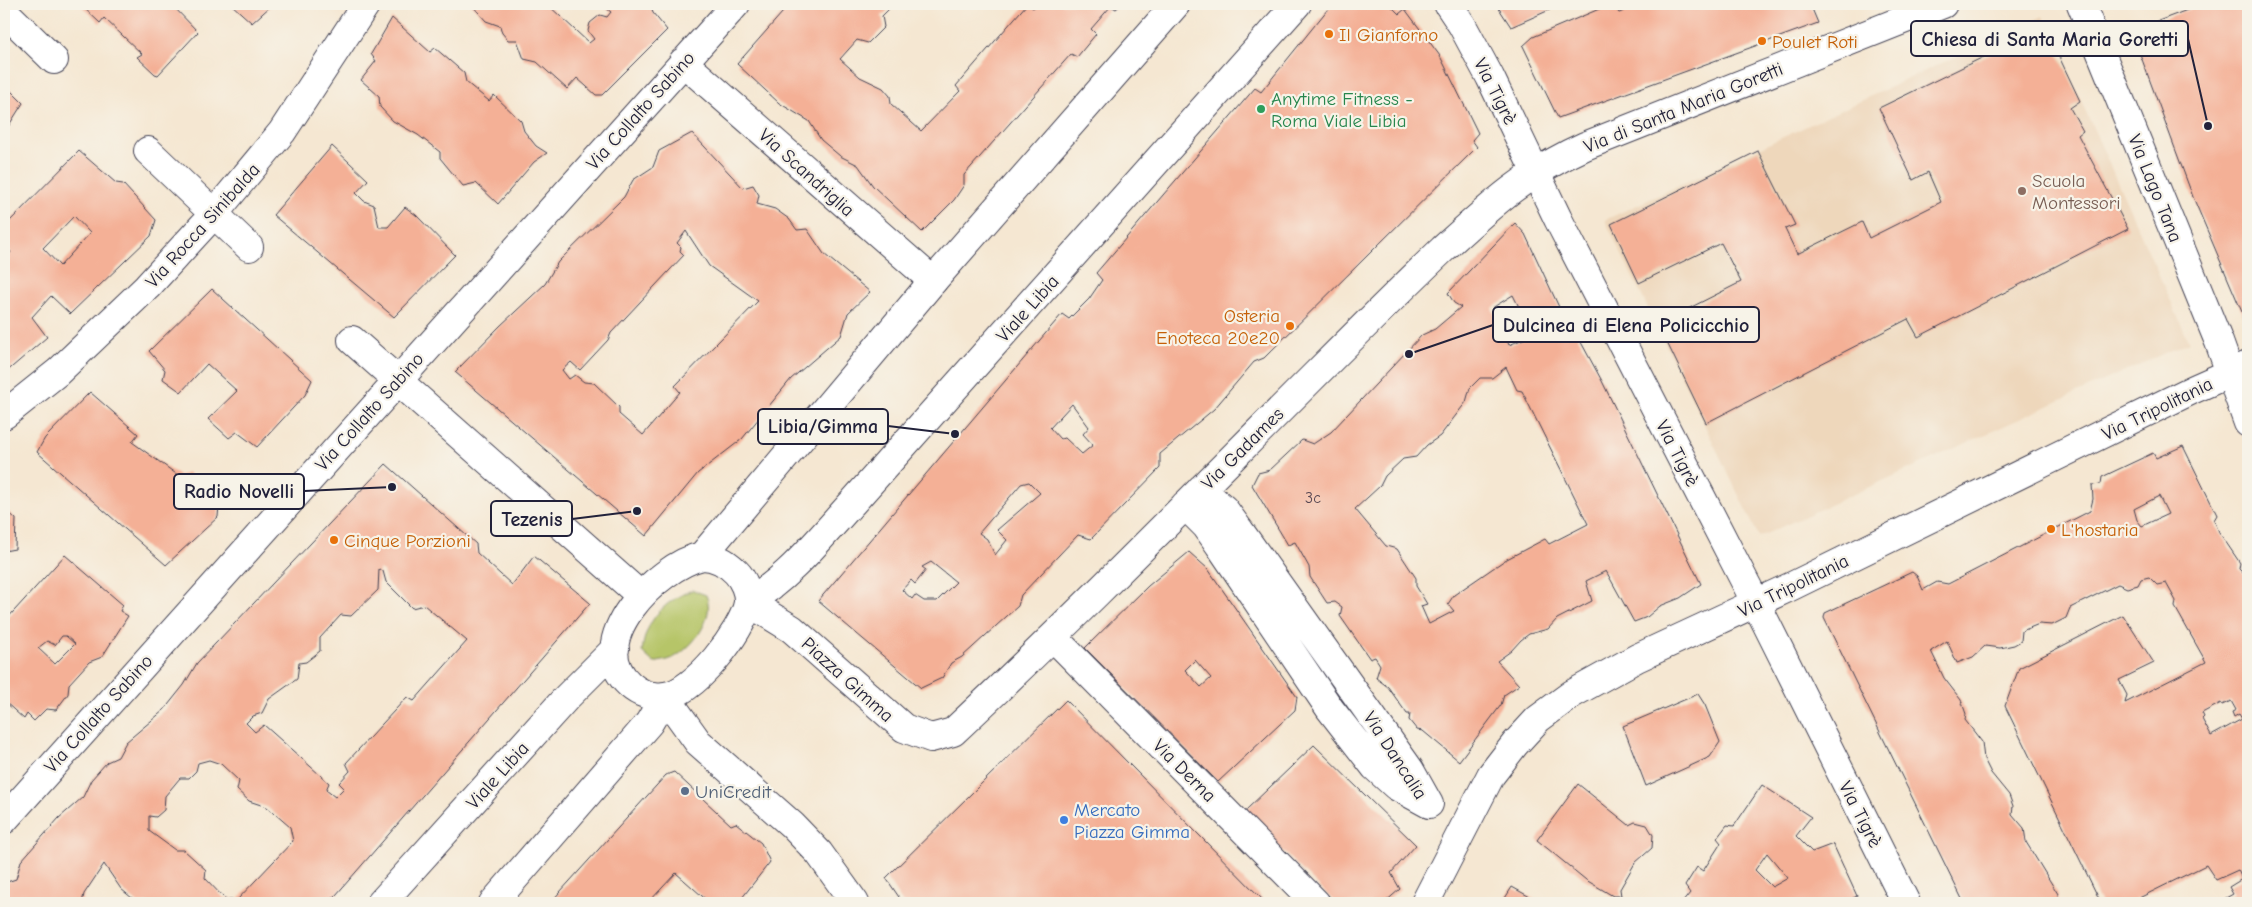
<svg xmlns="http://www.w3.org/2000/svg" width="2252" height="907" viewBox="0 0 2252 907" font-family="'Comic Neue',sans-serif">
<rect width="100%" height="100%" fill="#f7f3e8"/>
<filter id="ink" filterUnits="userSpaceOnUse"><feTurbulence type="fractalNoise" baseFrequency=".02" numOctaves="2"/><feDisplacementMap in="SourceGraphic" scale="10" xChannelSelector="R" yChannelSelector="G"/><feConvolveMatrix kernelMatrix="1 2 1 2 8 2 1 2 1" color-interpolation-filters="sRGB"/></filter>
<filter id="wash" filterUnits="userSpaceOnUse"><feTurbulence type="fractalNoise" baseFrequency=".0096" numOctaves="4" result="noise"/><feDisplacementMap in="SourceGraphic" scale="20" xChannelSelector="R" yChannelSelector="G"/><feGaussianBlur stdDeviation="1.12" result="paint"/><feColorMatrix in="noise" values="0 0 0 0 0 0 0 0 0 0 0 0 0 0 0 0 0 1.4 0 .05"/><feComposite in="paint" operator="in"/></filter>
<g filter="url(#wash)">
<rect width="100%" height="100%" fill="#f5e7d2"/>
<!-- built -->
<path fill="#eed7bb" d="M2043,16l146,326 -430,195 -154,-317z"/>
<!-- green -->
<path fill="#b6c567" stroke="#6c7451" d="M692,590l14,5c10,23 -13,52 -33,63 -6,3 -13,3 -19,5l-12,-11c3,-31 21,-50 50,-62z"/>
<g id="blocks">
<!-- building -->
<path fill="#f4b096" fill-rule="evenodd" d="M84,4h87l27,28 -40,43 -3,-1 -18,-17 5,-3 -38,-36 -4,5 -18,-17z
M231,4h42l-21,19z
M471,4h76l42,39 5,-4 -6,-8 2,-8 10,-8 7,2 4,-5 -10,-8h49l3,9 14,17 -65,65h-6l-19,-17 -10,11 -30,-27 -13,-3 -7,-19h-9l-6,-7 -2,-7 -14,-5z
M790,4h104l-12,12 2,11 -16,16 -11,-3 -17,19 20,18 23,11 7,8 1,8 30,27 39,-40 -4,-5 71,-82 6,4 5,-4h84l-6,5 -5,-3 -20,23 5,5 -19,23 -6,-3 -107,121v10l-10,15 -32,32 -49,-46 -15,-21 -18,-9 -19,-16 -12,-19 -30,-18 -42,-39z
M1332,4h57l10,10 6,-5 35,47 38,77 -6,7 5,7 -213,211 -10,4 -40,47 -54,45v14l-69,71 -13,-4 -57,60 -3,11 -56,51 -11,6 -9,15 -21,10 -103,-87 244,-287 7,5 20,-20 13,-19 -6,-7 159,-185 6,4zM1072,404l17,23 -6,7 10,11 -11,9 -17,-16 -5,1 -10,-11zM1029,482l11,11 -43,37 10,10 -12,15 -8,-16 -8,-6 42,-49zM931,562l25,20 -19,19h-13l-9,-6 -3,4 -10,-9 9,-10 4,4 11,-14 -4,-3z
M1496,4h67l-52,23z
M1611,4l8,9 23,-9h168l8,19 -260,95 -35,-72 10,-9z
M2203,4h45v313l-3,2 -52,-122 -53,-143 22,-9 -9,-22z
M392,18l38,34 5,-4 29,25 2,9 23,19 5,-6 27,26 3,10 12,15 11,7 -13,9 -36,42 -22,-21 -13,3 -23,-28v-6l-22,-17 -25,-14 -13,-14 -1,-11 -18,-16 15,-19 -5,-7z
M2045,27l35,74 -10,7 13,23 -5,4 50,94 -210,108 -10,-18 -202,104 -48,-99 83,-42 -20,-39 -82,40 -28,-59 147,-73 37,74 -10,4 12,25 65,-32 7,16 72,-36 -13,-30 -15,8 -34,-72z
M4,84l19,19 -19,30z
M692,133l51,55 10,-3 6,10 -2,9 18,5 14,10 8,11 10,-1 17,25 46,38 -22,21 -7,23 -50,43 -49,60 -44,34 -52,63 -191,-164 45,-46 45,-42 13,-22 66,-65 9,-17 20,-13 6,-16zM686,231l23,35 49,35 -83,85 5,6 -37,43 -24,-21v-7l-25,-24 -10,-1 -9,-7 -6,4 -7,-9 9,-8 9,8 28,-30 3,-7 73,-78 -4,-4 1,-4 -4,-4z
M332,146l36,34 -12,13 8,8 10,4 5,22h9l17,-20 11,8 39,40 -61,62 -121,-102z
M79,151l37,32 7,1 33,36 -5,16 -81,78 -19,-18 -19,21 15,20 -42,36 -1,-113 7,-8 -7,-6v-19zM74,216l16,17 -30,33 -17,-18z
M1515,223l10,11 40,86 11,13 26,48 99,203 -21,14 -20,8 -13,11 -13,5 -28,-51 -20,10 6,20 -35,18 -9,10 -19,5 -8,6 -10,11 -14,10 22,24 -15,10 -3,10 -42,56 -36,-30 -6,-1 -8,-10 1,-6h-3l-19,-27 -12,-9 4,-13 -5,-8 -5,2 -30,-43 2,-9 -7,-5 -8,1 -17,-26 -1,-10 -14,-25 -7,3 -36,-60 6,-12 12,-3 32,-30 11,4 18,-12 91,-97 13,-6 26,-22 -7,-4 -6,-10zM1513,295l20,40 -24,10 -17,-37zM1506,367l11,23 5,1 66,133 -39,20 -4,-5 -40,21 -51,35 -6,9 6,7 -25,13 -8,-18 6,-2 -11,-18v-8l-19,-29 -11,-3 -31,-37 25,-23 5,-10 18,-17 13,-2 11,-12 13,-9 26,-34 4,-14 10,-10h12z
M212,289l100,91 -7,15 -48,52 -20,-15 -8,6 -21,-19 29,-28 -30,-27 -26,28 -18,-13 2,-9 -16,-19z
M90,392l48,42 -6,8 47,34 9,-3 31,32 -1,12 -52,48 -129,-113 8,-14z
M2183,446l34,69 -3,5 5,12 21,31 -1,6 9,9v325h-31l16,-9 -4,-7 13,-8 -4,-9 -22,10 -10,-15 -77,38h-28l-96,-197 14,-38 104,-53 31,48 -35,17 8,15 -2,8 81,-41 -31,-55 1,-6 -10,-18 -9,2 -8,-8 -8,2 -3,6 -11,3 -9,-4 -48,24 -4,10 -14,7 -13,-1 -17,7 -1,10 -7,4 -14,3 -15,-2 -12,11 -16,6 -10,-22 -16,10 13,27 17,22 5,14 -1,6 17,22 2,17 7,14 18,22 4,11 -1,8 12,14 2,14 32,52 -1,9h-93l-140,-285 1,-5 87,-41 5,4 6,14 14,-8 11,2 142,-73 3,-12 -1,-14 9,-1 1,-7 51,-24 3,5zM2159,496l9,18 -26,12 -5,-6 -3,-11zM2231,701l5,9 -4,2 2,5 5,-3 3,5 -31,17 -9,-17 2,-2 -2,-4 19,-10 1,2z
M386,464l90,80 1,9 35,32 22,-29 56,47 -261,300h-191l-17,-14 -17,-25 -20,30 -2,9h-78v-20l12,-4 5,-18 38,-43 24,-21 8,-17 16,-18 11,-5 8,-15 38,-32 20,-25 13,-22zM379,569l4,2 3,11 26,26 12,-3 43,36 -53,60 -7,-4 -61,66 4,8 -11,12 5,5 -9,9 -9,-7 3,-7 -65,-58 -9,7 -9,-9 7,-7 9,-3 7,-14 28,-20 2,-16 7,-1 14,-11v-13l21,-23 10,1 27,-26zM209,760l12,4 18,17 -2,9 12,11 18,6 23,20 3,14 -56,59 -13,-2 -19,-20 1,-8 -22,-20h-9l-26,-19v-15l7,1 8,-7 1,-14 15,-18h9l7,-7 2,-8z
M4,508l12,11 -1,30 -11,2z
M1189,552l19,17 89,128 -2,13 -77,72 -133,-134 63,-62zM1195,660l16,18 -10,9 -16,-17z
M65,555l58,50 -3,6 8,5 -26,41 -13,5 -20,22 -1,10 -12,16 -10,-1 -12,12 -7,-7 -3,5 -20,-18v-79zM62,636h4l9,8 -20,20 -17,-16 9,-7 8,4z
M1698,694l7,11 15,37 -10,15 -64,29 -23,-60z
M1066,700l200,203h-363l-17,-25z
M1314,745l102,100 -25,28 9,16 -16,14h-48l-90,-87v-6z
M674,772l57,53 5,-2 25,20 9,19 -32,41h-28l-34,-30 -28,30h-98l116,-128z
M1578,784l51,41 6,-3 12,3 6,10 -1,13 -17,15 -15,26 1,7h-8l-27,-16 -49,-40z
M1762,785l49,32 -15,19 16,16 21,-8 24,52 -13,7h-162l8,-10 -5,-7 12,-19 6,4 18,-28 -4,-5 10,-13 7,1zM1767,853l21,25 -16,9 -17,-17z
M1512,887l27,15 -37,1z"/>
</g>
</g>
<g filter="url(#ink)">
<use href="#blocks" fill-opacity="0" stroke="#424052" stroke-width="1"/>
<g fill="none" stroke-linecap="round" stroke-linejoin="round">
<defs>
<path id="minor" d="M1448,4l14,21 28,52 68,142 198,384 150,300
M2081,4l138,338 29,81
M4,11l50,49
M683,62l250,219
M148,151l101,96
M352,340l288,255
M4,415l54,-43 89,-85 66,-72 69,-83 84,-128
M1201,489l23,20 16,22
M1185,505l21,21 14,20
M1240,531l170,239 19,34 -33,-18 -21,-19 -45,-58 -110,-163z
M748,602l44,27 112,99 27,10 22,-6c125,-117 244,-239 365,-360 41,-41 82,-82 124,-122 47,-43 83,-77 143,-104l358,-142
M1054,638l262,265
M665,696l33,46 94,83 27,28 36,50
M4,820l732,-816
M1425,903l66,-128 24,-31 23,-25 34,-25 65,-36 153,-71 404,-198 54,-24"/>
<path id="tertiary" d="M702,556l231,-275 243,-277
M702,556c13,0 25,7 34,16 7,7 13,20 12,31 -5,28 -54,90 -83,93 -13,2 -26,-3 -35,-11 -49,-43 28,-119 72,-129z
M748,602c42,-25 72,-64 105,-100l444,-498
M381,903l186,-206 48,-48
M493,903l156,-180 16,-27"/>
</defs>
<!-- minor casing -->
<use href="#minor" stroke="#424052" stroke-width="30"/>
<!-- tertiary casing -->
<use href="#tertiary" stroke="#424052" stroke-width="30"/>
<!-- minor -->
<use href="#minor" stroke="#fff" stroke-width="28"/>
<!-- tertiary -->
<use href="#tertiary" stroke="#fff" stroke-width="28"/>
</g>
</g>
<!-- markers -->
<g fill="#e8710a" stroke="#f7f3e8" stroke-width="2">
<circle cx="1329" cy="34" r="5"/>
<circle cx="1762" cy="41" r="5"/>
<circle cx="1290" cy="326" r="5"/>
<circle cx="2051" cy="529" r="5"/>
<circle cx="334" cy="540" r="5"/>
</g>
<circle fill="#2e9e5b" stroke="#f7f3e8" stroke-width="2" cx="1261" cy="109" r="5"/>
<circle fill="#8d6e63" stroke="#f7f3e8" stroke-width="2" cx="2022" cy="191" r="5"/>
<circle fill="#5c6f8a" stroke="#f7f3e8" stroke-width="2" cx="685" cy="791" r="5"/>
<circle fill="#3f7fe0" stroke="#f7f3e8" stroke-width="2" cx="1064" cy="820" r="5"/>
<g text-anchor="middle" stroke-width="4.5" stroke-linejoin="round" paint-order="stroke">
<!-- number labels -->
<g font-size="16" fill="#564652">
<text x="1313" y="503">3c</text>
</g>
<!-- food labels -->
<g font-size="19" fill="#c56008" stroke="#f7f3e8" text-anchor="start">
<text x="1339" y="41">Il Gianforno</text>
<text x="1772" y="48">Poulet Roti</text>
<text x="1280" y="322" text-anchor="end">Osteria<tspan x="1280" dy="22">Enoteca 20e20</tspan></text>
<text x="2061" y="536">L'hostaria</text>
<text x="344" y="547">Cinque Porzioni</text>
</g>
<!-- street labels -->
<g font-size="19" fill="#22223b" stroke="#f7f3e8">
<text transform="translate(1496 91) rotate(63)" y="7">Via Tigrè</text>
<text transform="translate(1683 107) rotate(-22)" y="7">Via di Santa Maria Goretti</text>
<text transform="translate(640 110) rotate(-48)" y="7">Via Collalto Sabino</text>
<text transform="translate(807 172) rotate(42)" y="7">Via Scandriglia</text>
<text transform="translate(2156 188) rotate(68)" y="7">Via Lago Tana</text>
<text transform="translate(202 225) rotate(-48)" y="7">Via Rocca Sinibalda</text>
<text transform="translate(1027 308) rotate(-48)" y="7">Viale Libia</text>
<text transform="translate(2157 408) rotate(-26)" y="7">Via Tripolitania</text>
<text transform="translate(369 411) rotate(-48)" y="7">Via Collalto Sabino</text>
<text transform="translate(1242 448) rotate(-45)" y="7">Via Gadames</text>
<text transform="translate(1678 453) rotate(63)" y="7">Via Tigrè</text>
<text transform="translate(1793 585) rotate(-26)" y="7">Via Tripolitania</text>
<text transform="translate(848 679) rotate(42)" y="7">Piazza Gimma</text>
<text transform="translate(98 713) rotate(-48)" y="7">Via Collalto Sabino</text>
<text transform="translate(1396 755) rotate(57)" y="7">Via Dancalia</text>
<text transform="translate(1185 770) rotate(45)" y="7">Via Derna</text>
<text transform="translate(497 775) rotate(-48)" y="7">Viale Libia</text>
<text transform="translate(1861 814) rotate(63)" y="7">Via Tigrè</text>
</g>
<!-- leisure labels -->
<g font-size="19" fill="#27864d" stroke="#f7f3e8" text-anchor="start">
<text x="1271" y="105">Anytime Fitness -<tspan x="1271" dy="22">Roma Viale Libia</tspan></text>
</g>
<!-- education labels -->
<g font-size="19" fill="#785e54" stroke="#f7f3e8" text-anchor="start">
<text x="2032" y="187">Scuola<tspan x="2032" dy="22">Montessori</tspan></text>
</g>
<!-- service labels -->
<g font-size="19" fill="#4e5e75" stroke="#f7f3e8" text-anchor="start">
<text x="695" y="798">UniCredit</text>
</g>
<!-- shop labels -->
<g font-size="19" fill="#366cbe" stroke="#f7f3e8" text-anchor="start">
<text x="1074" y="816">Mercato<tspan x="1074" dy="22">Piazza Gimma</tspan></text>
</g>
</g>
<!-- callouts -->
<path fill="none" stroke="#22223b" stroke-width="2" d="M2208 126L2188 39M1409 354L1493 325M955 434L888 426M392 487L304 491M637 511L572 519"/>
<g fill="#22223b" stroke="#f7f3e8" stroke-width="2">
<circle cx="2208" cy="126" r="5"/>
<circle cx="1409" cy="354" r="5"/>
<circle cx="955" cy="434" r="5"/>
<circle cx="392" cy="487" r="5"/>
<circle cx="637" cy="511" r="5"/>
</g>
<g fill="#f7f3e8" stroke="#22223b" stroke-width="2">
<rect x="1911" y="21" width="277" height="35" rx="5"/>
<rect x="1493" y="307" width="266" height="35" rx="5"/>
<rect x="758" y="409" width="130" height="35" rx="5"/>
<rect x="174" y="474" width="130" height="35" rx="5"/>
<rect x="491" y="501" width="81" height="35" rx="5"/>
</g>
<g font-size="20" text-anchor="middle" font-weight="bold" fill="#22223b">
<text x="2050" y="46">Chiesa di Santa Maria Goretti</text>
<text x="1626" y="332">Dulcinea di Elena Policicchio</text>
<text x="823" y="433">Libia/Gimma</text>
<text x="239" y="498">Radio Novelli</text>
<text x="532" y="526">Tezenis</text>
</g>
<!-- margin -->
<rect width="2252" height="907" fill="none" stroke="#f7f3e8" stroke-width="20"/>
</svg>
